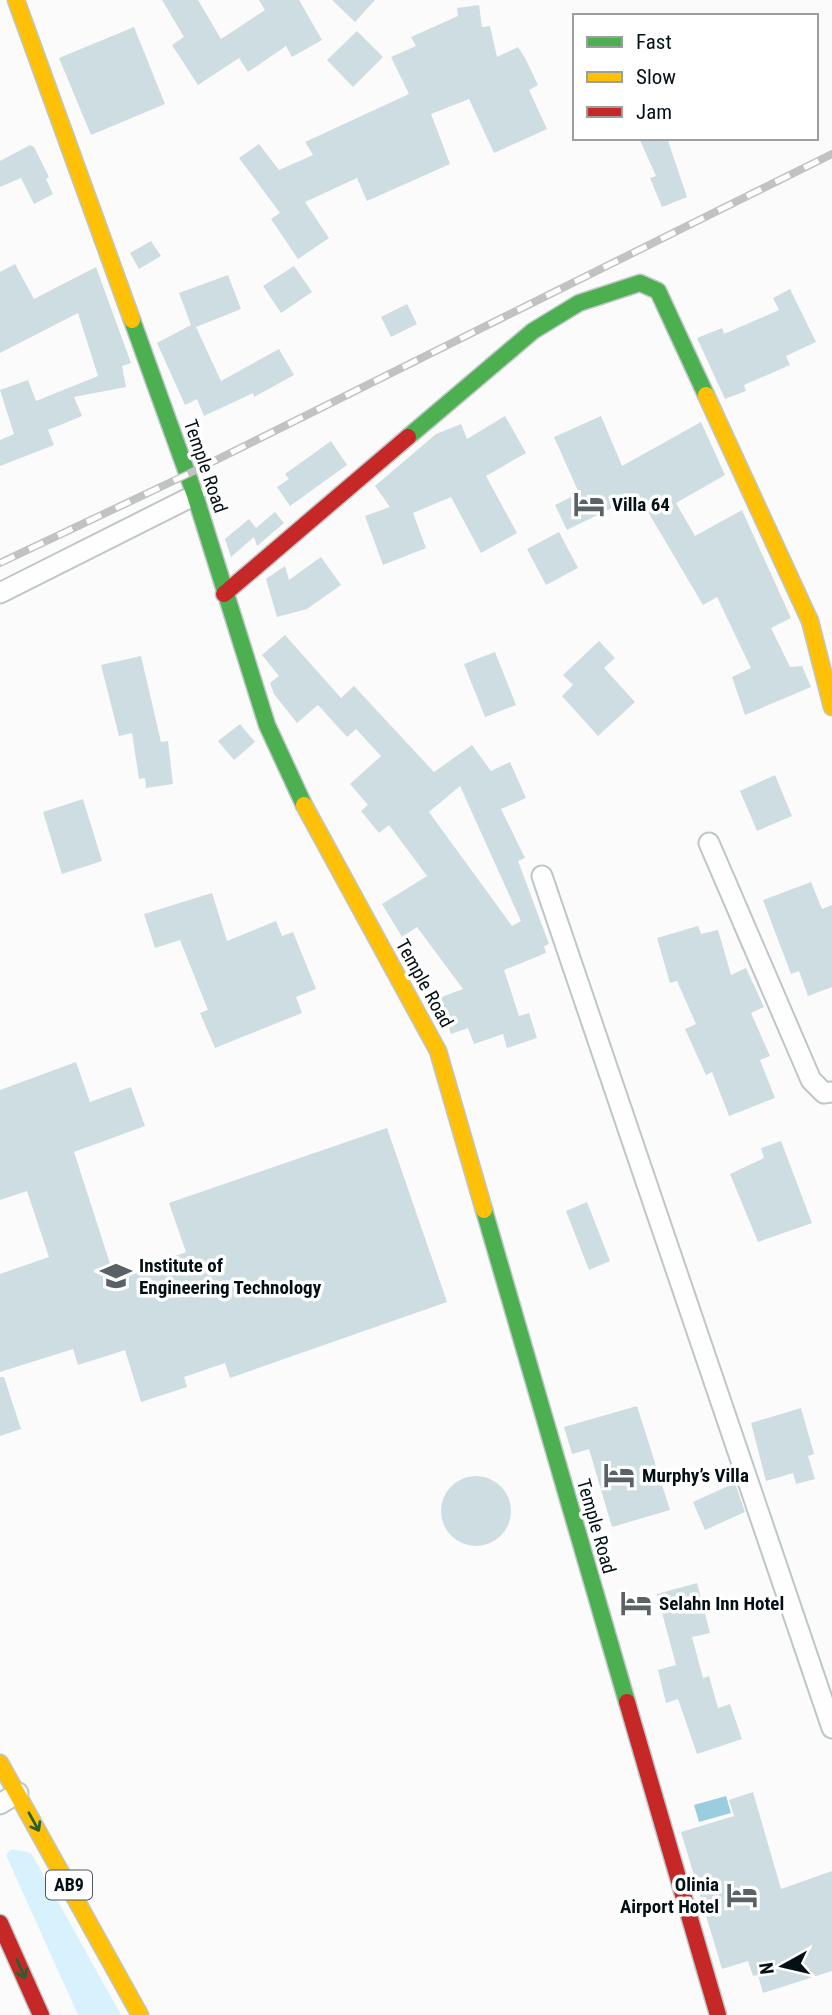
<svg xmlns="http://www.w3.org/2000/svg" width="832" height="2015" viewBox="0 0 832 2015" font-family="'Roboto Condensed',sans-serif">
<rect width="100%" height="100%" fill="#fbfbfb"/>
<!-- green -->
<path fill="#d7f2fc" d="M12,1849l19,4 90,162h-43l-72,-160z"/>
<!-- water -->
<path fill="#9acedf" d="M726,1796l5,17 -32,9 -5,-17z"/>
<!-- building -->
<path fill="#cedde2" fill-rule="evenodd" d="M162,0h36l23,39 44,-29 -6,-10h40l23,40 -30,17 -6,-11 -38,26 -9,-14 -41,27 -26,-40 12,-8z
M332,0h43l-20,22z
M479,5l3,22 8,-1 7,31 21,-10 7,11 13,27 -9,5 18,39 -53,24 -25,-54 -38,15 19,50 -83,37 -10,-23 -52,24 24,36 -31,21 -27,-40 9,-6 -41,-55 20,-14 20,26 34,-15 -8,-13 104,-48 -18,-37 25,-11 -5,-9 47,-21 -1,-8z
M134,27l31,77 -74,31 -32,-77z
M357,31l26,26 -30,30 -26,-27z
M639,138h28l20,59 -25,10 -12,-29 6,-2z
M30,145l4,2 15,30 -3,2 7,15 -19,10 -13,-26 -21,9v-26z
M151,241l10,15 -22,13 -9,-16z
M15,264l19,35 62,-32 35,96 -9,3 4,21 -52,10 8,19 -34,14 6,15 -54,21v-26l14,-6 -14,-44 28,-10 8,21 62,-25 -20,-63 -78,40v-81z
M294,266l18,26 -31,21 -18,-27z
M228,275l13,34 -45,18 25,54 58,-32 15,26 -40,22 -1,-4 -49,23 -7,-17 -12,6 -28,-62 34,-18 -12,-32z
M790,289l26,53 -30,14 4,9 -46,20 2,6 -21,8 -28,-61 25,-10 2,6 55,-24 -6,-12z
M407,304l10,20 -26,13 -10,-20z
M505,416l21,37 -40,23 31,57 -36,20 -30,-56 -38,16 13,35 -43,17 -18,-49 25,-9 -15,-21 61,-52 25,-10 6,15z
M601,416l21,50 79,-44 24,53 -49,28 19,33 47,-26 49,108 -20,10 19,39 12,-1 9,21 -66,28 -13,-38 19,-9 -34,-71 -14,8 -65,-110 -71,35 -12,-25 24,-12 -25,-56z
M331,441l16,24 -57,41 -13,-19 12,-8 -4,-5z
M275,512l9,11 -27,23 -3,-9 -23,20 -6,-18 24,-20 7,9z
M559,532l19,36 -32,17 -19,-36z
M321,557l20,28 -34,24 -30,8 -11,-38 19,-13 4,14z
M285,635l56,63 13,-12 80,86 38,-27 19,26 19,-9 16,36 -25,11 24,49 -7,3 31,83 -5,2 2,7 -42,17 15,46 10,-3 8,25 -30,10 -4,-14 -29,10 -6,-16 -17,6 -12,-36 24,-9 -46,-62 -15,10 -20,-33 45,-28 -38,-51 -10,8 -18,-22 7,-6 -18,-21 31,-28 -25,-27 -9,8 -29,-32 -21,18 -23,-29 -4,-11 9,-7 -17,-21zM460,786l61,135 -9,5 -83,-114z
M599,641l16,17 -11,10 31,34 -37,34 -36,-40 11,-11 -10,-10z
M495,652l21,53 -31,12 -21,-53z
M141,656l20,86 7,-1 5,43 -27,4 -1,-10 -6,1 -7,-46 -13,3 -18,-71z
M240,724l15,18 -21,18 -16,-19z
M775,775l17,41 -35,15 -17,-40z
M83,799l19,62 -40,13 -19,-62z
M811,882l11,27 10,-4v82l-24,9 -9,-25 -8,3 -28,-74z
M212,893l15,48 49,-20 6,15 11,-4 23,57 -20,8 6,16 -87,35 -15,-35 8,-3 -28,-70 -25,8 -11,-34z
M698,926l3,8 17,-4 13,45 15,-7 18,39 -13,6 19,43 -10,4 15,38 -46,18 -17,-44 -6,3 -21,-46 11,-5 -19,-43 -7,2 -13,-45z
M76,1062l14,40 41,-15 14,39 -71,26 41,127 71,-27 -17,-49 218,-75 60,174 -217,76 -5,-15 -41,14 3,10 -46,15 -16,-52 -47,15 -5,-16 -73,23v-98l49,-17 -22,-66 -27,9v-110z
M781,1141l31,82 -54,19 -28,-68 34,-16 -3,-10z
M587,1202l23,59 -21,9 -23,-59z
M0,1377h4l17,52 -21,7z
M637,1406l33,104 -58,17 -23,-78 -17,5 -8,-27z
M801,1408l13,46 -6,2 7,23 -19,5 -3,-11 -27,8 -15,-58z
M441 1511a35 35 0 1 1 70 0a35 35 0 1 1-70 0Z
M735,1483l10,29 -40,18 -12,-28z
M697,1583l13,50 -18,4 11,41 6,-2 9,32 12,-4 12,35 -45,15 -19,-55 -12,4 -8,-33 18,-5 -19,-71z
M753,1792l28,97 51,-18v100l-69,22 -5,-18 -5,1 -5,-15 -26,8 -41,-137 53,-16 -5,-16z"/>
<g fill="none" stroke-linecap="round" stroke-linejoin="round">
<defs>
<path id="street" d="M0,593l195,-98
M709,843l102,237 13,13 8,-1
M542,876l290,852
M0,1804l18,-11"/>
<path id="fast" d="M132,320l63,175 72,230 37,80
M408,437l125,-106 46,-28 61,-20 18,8 48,104
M484,1210l143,492"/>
<path id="slow" d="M16,0l116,320
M706,395l104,226 22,86
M304,805l134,246 46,159
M0,1763l140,252"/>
<path id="jam" d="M224,594l184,-157
M627,1702l91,313
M0,1923l41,92"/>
</defs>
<!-- street casing -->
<use href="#street" stroke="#bec6c8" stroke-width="23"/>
<!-- fast casing -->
<use href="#fast" stroke="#bec6c8" stroke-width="19"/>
<!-- slow casing -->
<use href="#slow" stroke="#bec6c8" stroke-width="19"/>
<!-- jam casing -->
<use href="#jam" stroke="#bec6c8" stroke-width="19"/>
<!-- street -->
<use href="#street" stroke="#fefefe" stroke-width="19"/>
<!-- fast -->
<use href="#fast" stroke="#4caf50" stroke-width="16"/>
<!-- slow -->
<use href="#slow" stroke="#ffc107" stroke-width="16"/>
<!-- jam -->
<use href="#jam" stroke="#c62828" stroke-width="16"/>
<defs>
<path id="rail" d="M0,563l188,-89 644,-320"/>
</defs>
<!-- rail casing -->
<use href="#rail" stroke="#c1c2c2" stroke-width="8"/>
<!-- rail -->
<use href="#rail" stroke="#fff" stroke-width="5" stroke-dasharray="16" stroke-linecap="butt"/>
</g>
<!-- one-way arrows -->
<defs><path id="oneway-shaft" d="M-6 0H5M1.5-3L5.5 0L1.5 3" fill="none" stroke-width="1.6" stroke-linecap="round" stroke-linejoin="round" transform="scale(1.75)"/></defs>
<g stroke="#286032">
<use href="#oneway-shaft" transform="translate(34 1822) rotate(61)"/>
<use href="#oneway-shaft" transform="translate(21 1969) rotate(66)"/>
</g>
<!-- icons -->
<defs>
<symbol id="hotel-bare" viewBox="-9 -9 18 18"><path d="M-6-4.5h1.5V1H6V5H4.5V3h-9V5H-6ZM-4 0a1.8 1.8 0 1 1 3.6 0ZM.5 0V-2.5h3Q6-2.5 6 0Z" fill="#5a6266" stroke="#fff" stroke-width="2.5" paint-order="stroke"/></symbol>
<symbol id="university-bare" viewBox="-9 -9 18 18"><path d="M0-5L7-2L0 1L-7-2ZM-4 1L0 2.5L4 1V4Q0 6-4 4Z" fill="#5a6266" stroke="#fff" stroke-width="2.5" paint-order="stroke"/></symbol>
</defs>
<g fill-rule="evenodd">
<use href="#hotel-bare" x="567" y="482" width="44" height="44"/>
<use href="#university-bare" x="94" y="1254" width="44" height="44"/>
<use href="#hotel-bare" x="597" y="1453" width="44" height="44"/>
<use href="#hotel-bare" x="614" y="1581" width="44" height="44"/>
<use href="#hotel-bare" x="720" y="1873" width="44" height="44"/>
</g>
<g text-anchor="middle" stroke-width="7" stroke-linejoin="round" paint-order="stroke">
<!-- shield labels -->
<rect fill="#fff" stroke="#4f585b" stroke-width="2" x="46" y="1870.5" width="46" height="29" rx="5"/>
<g font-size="18" font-weight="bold" fill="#031015">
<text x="69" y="1891">AB9</text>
</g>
<!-- street labels -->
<g font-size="19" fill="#031015" stroke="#fff">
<text transform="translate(206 466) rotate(71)" y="7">Temple Road</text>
<text transform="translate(425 983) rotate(61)" y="7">Temple Road</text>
<text transform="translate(597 1526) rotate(74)" y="7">Temple Road</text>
</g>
<!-- poi labels -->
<g font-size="19" font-weight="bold" fill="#031015" stroke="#fff" text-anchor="start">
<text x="612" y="511">Villa 64</text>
<text x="139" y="1272">Institute of<tspan x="139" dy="22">Engineering Technology</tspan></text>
<text x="642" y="1482">Murphy’s Villa</text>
<text x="659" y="1610">Selahn Inn Hotel</text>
<text x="719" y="1891" text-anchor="end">Olinia<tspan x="719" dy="22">Airport Hotel</tspan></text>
</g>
</g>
<!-- legend -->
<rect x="573" y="14" width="245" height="126" fill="#ffffff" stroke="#9a9fa1" stroke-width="2"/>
<rect x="587" y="37" width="35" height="10" fill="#4caf50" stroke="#9a9fa1" stroke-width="2"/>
<text x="636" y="49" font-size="21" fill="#031015">Fast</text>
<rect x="587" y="72" width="35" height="10" fill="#ffc107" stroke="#9a9fa1" stroke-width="2"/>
<text x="636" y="84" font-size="21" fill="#031015">Slow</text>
<rect x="587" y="107" width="35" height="10" fill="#c62828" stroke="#9a9fa1" stroke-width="2"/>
<text x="636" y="119" font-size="21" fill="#031015">Jam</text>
<!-- north arrow -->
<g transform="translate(783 1966) rotate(262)" stroke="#ffffff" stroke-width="5" paint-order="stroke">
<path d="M0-5L12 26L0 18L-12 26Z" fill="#031015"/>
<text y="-10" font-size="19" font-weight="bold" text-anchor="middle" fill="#031015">N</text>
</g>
</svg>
